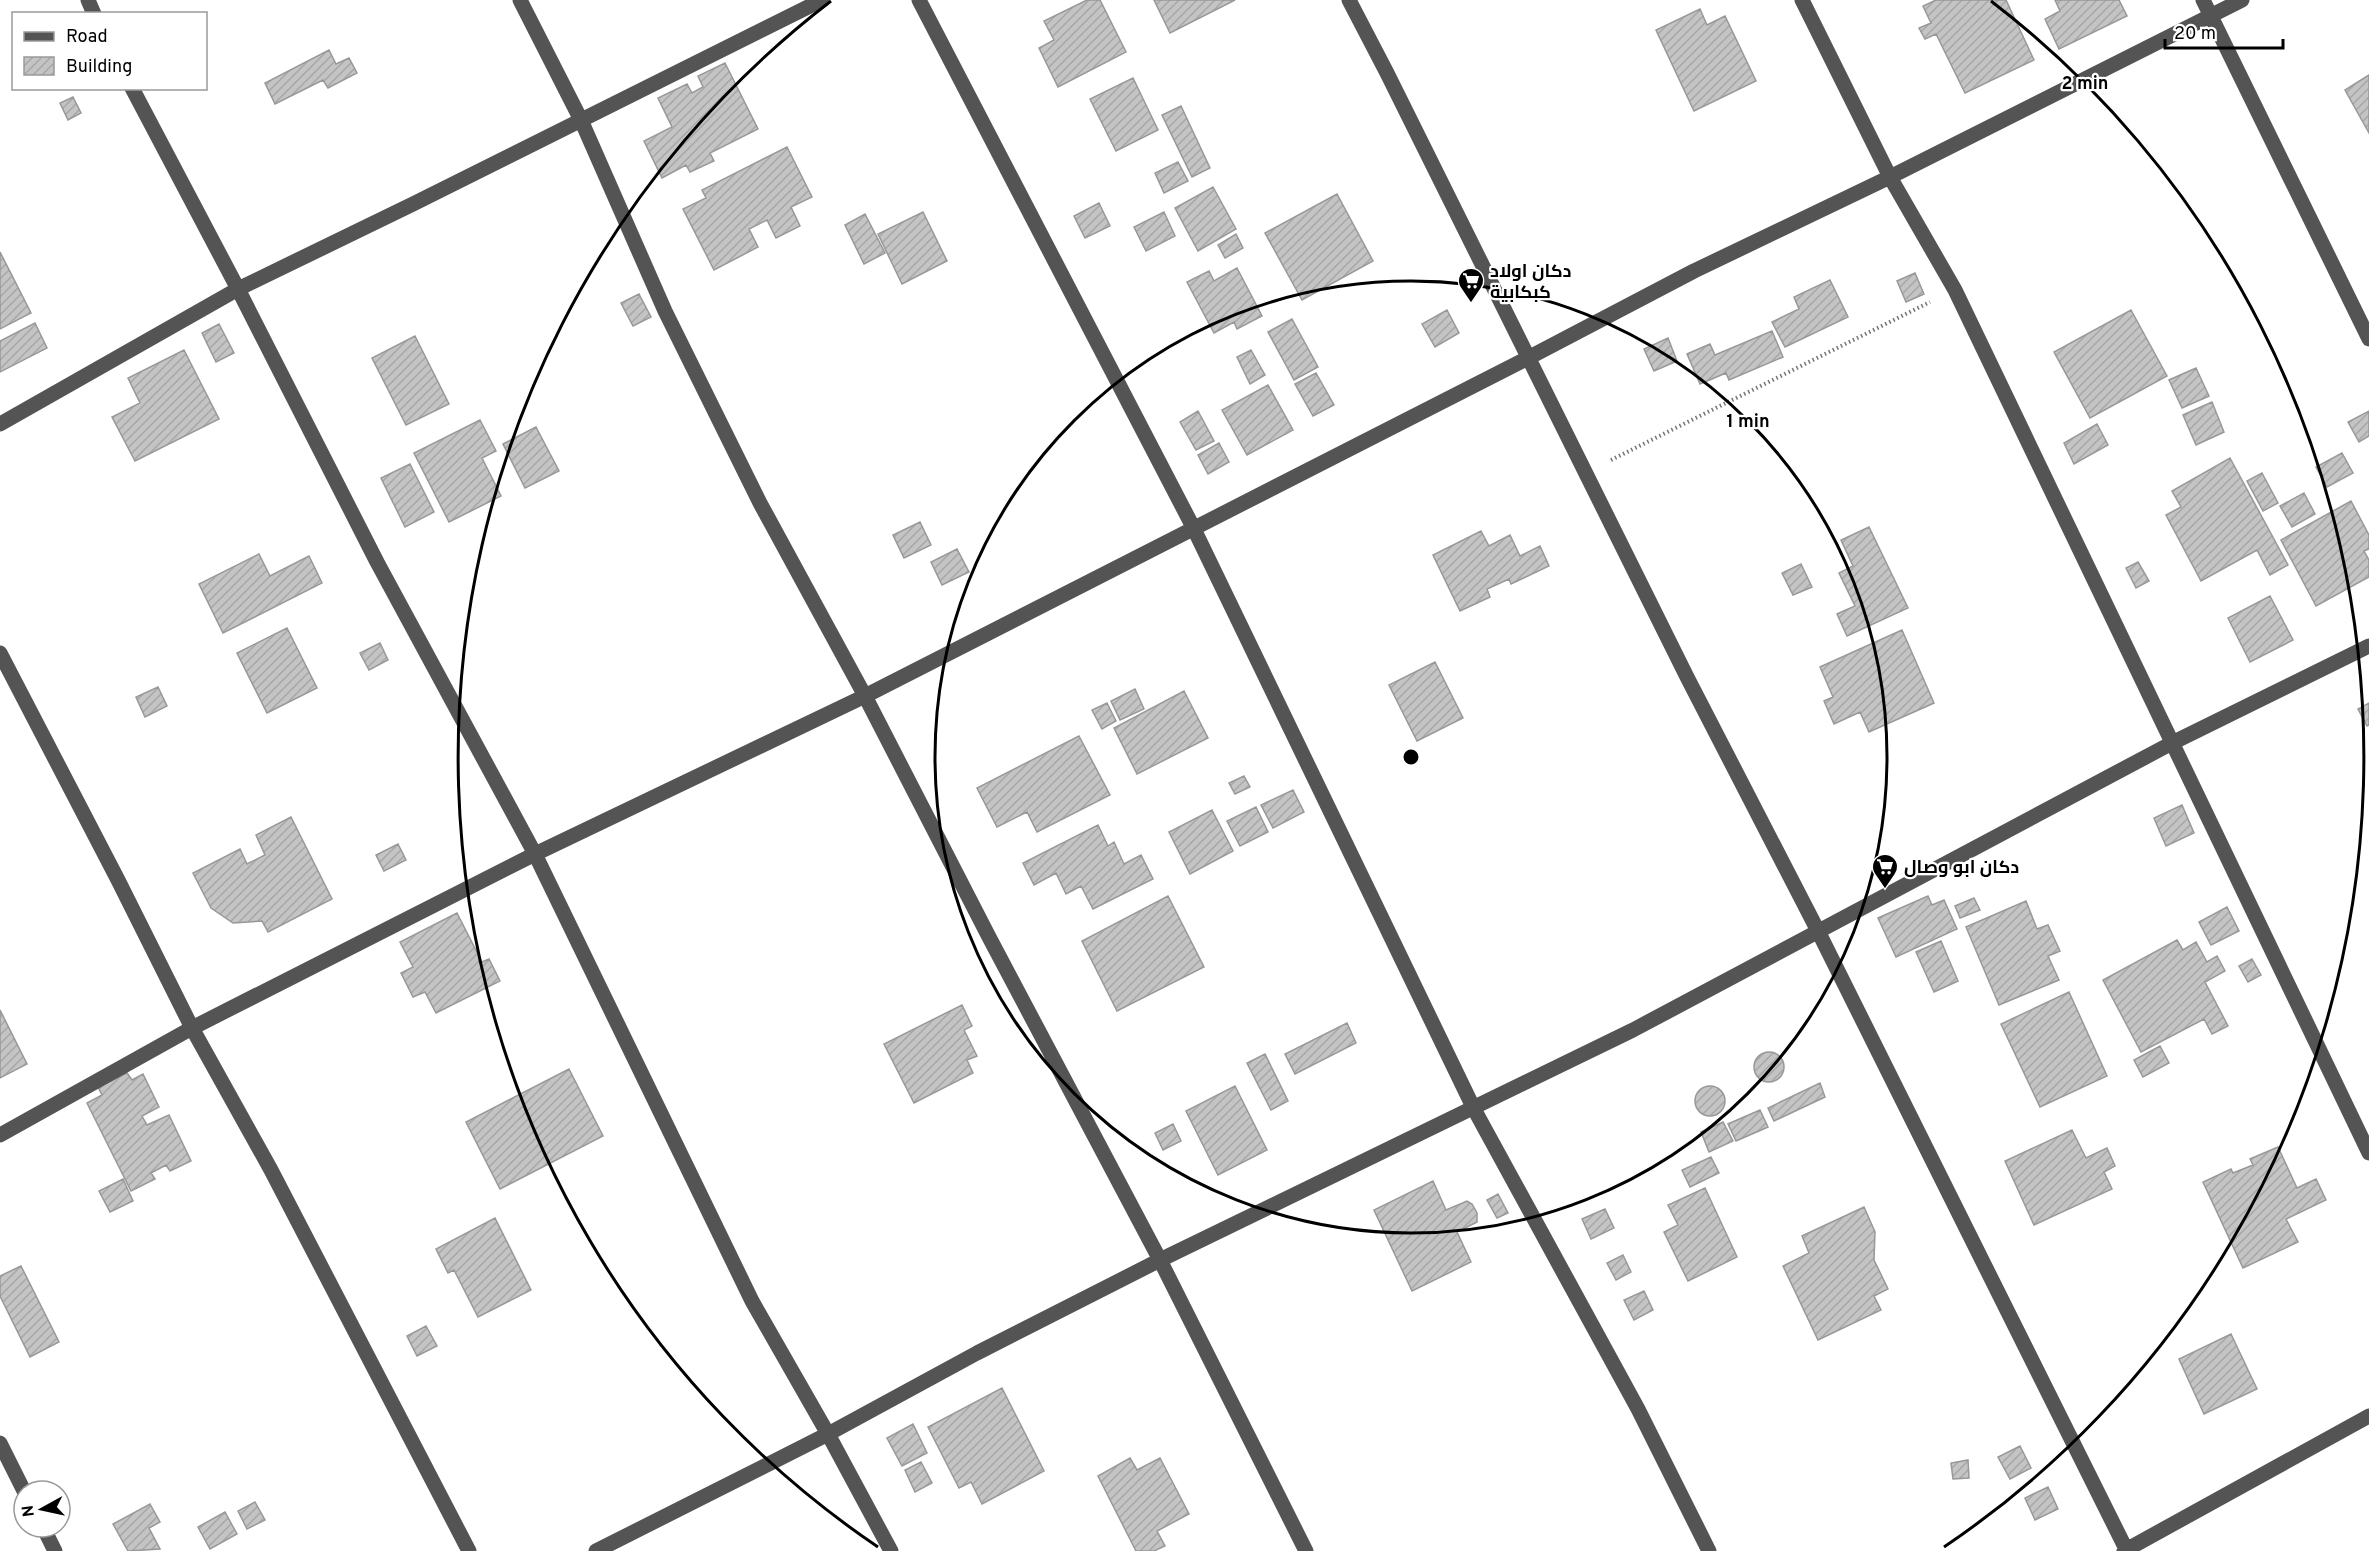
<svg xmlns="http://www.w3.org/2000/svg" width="2369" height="1551" viewBox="0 0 2369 1551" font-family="Overpass,Cairo,sans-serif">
<defs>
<pattern id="building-hatch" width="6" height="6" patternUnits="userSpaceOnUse" patternTransform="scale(1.5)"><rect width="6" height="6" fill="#c4c4c4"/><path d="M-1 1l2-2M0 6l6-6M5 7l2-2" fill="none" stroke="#a7a7a7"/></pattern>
</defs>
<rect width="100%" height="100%" fill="#fff"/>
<!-- building -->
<path fill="url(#building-hatch)" stroke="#989898" stroke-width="1.5" d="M1087,0h13l26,52 -68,35 -19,-39 15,-8 -10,-19z
M1154,0h81l-65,33z
M1936,0h70l28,60 -69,33 -29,-59 -11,5 -6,-11 12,-5 -8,-17z
M2055,0h64l8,16 -68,33 -14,-30 15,-8z
M1700,9l7,16 18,-9 31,65 -62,30 -38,-81z
M329,50l7,14 13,-6 8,15 -29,15 -5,-8 -48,24 -10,-21z
M725,63l33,66 -48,24 4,8 -24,11 -4,-7 -24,13 -18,-37 28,-14 -14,-29 29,-14 5,9 11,-6 -5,-11z
M2369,75v58l-24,-43z
M1133,78l25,52 -42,21 -26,-52z
M73,97l8,16 -13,7 -8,-17z
M1181,106l29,62 -18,9 -30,-62z
M787,147l25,50 -21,10 9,19 -24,12 -9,-18 -18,9 9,18 -44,23 -31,-61 23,-11 -4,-8z
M1178,162l10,19 -24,12 -9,-20z
M1213,187l23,42 -38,22 -23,-43z
M1337,194l36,67 -71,39 -37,-67z
M1099,203l11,23 -25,12 -11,-22z
M923,212l24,49 -45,23 -24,-50z
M1164,212l11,24 -29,15 -12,-24z
M865,214l20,39 -21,11 -19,-39z
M1236,234l7,14 -18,10 -7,-13z
M0,252l31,61 -31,16z
M1237,268l25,48 -25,13 -3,-7 -20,11 -27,-51 22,-11 5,10z
M1915,273l9,21 -18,8 -9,-21z
M1830,280l18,37 -63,30 -13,-25 27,-13 -5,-12z
M639,294l12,23 -18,9 -12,-23z
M1447,310l12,23 -24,14 -13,-23z
M2131,310l36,66 -77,42 -36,-66z
M1292,319l26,48 -24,13 -26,-48z
M35,323l12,25 -47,24v-31z
M219,324l15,29 -18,9 -14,-29z
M1772,331l11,26 -54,23 -3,-7 -26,11 -13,-30 23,-10 5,11z
M415,336l34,68 -43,21 -34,-67z
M1668,338l9,23 -23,10 -10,-22z
M184,350l35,69 -84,42 -23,-44 28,-14 -12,-25z
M1251,350l14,25 -15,9 -13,-27z
M2196,368l13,28 -27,12 -13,-28z
M1316,373l18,32 -21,11 -18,-32z
M1268,385l25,45 -46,25 -25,-45z
M2212,402l12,30 -28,13 -13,-30z
M1198,411l16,30 -18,9 -16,-28z
M2369,411v25l-10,6 -11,-20z
M480,420l16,31 -14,7 19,38 -52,26 -35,-69z
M2097,424l11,21 -34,19 -10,-21z
M536,427l23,44 -34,17 -22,-44z
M1219,443l10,19 -21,12 -10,-19z
M2342,453l11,20 -26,14 -11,-20z
M2230,458l58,107 -18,10 -13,-25 -56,31 -35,-66 15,-8 -9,-16z
M410,464l24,48 -29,15 -24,-49z
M2262,473l16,30 -15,8 -16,-30z
M2304,493l11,21 -23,13 -12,-21z
M2351,501l18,34v14l-5,2 5,9v17l-53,29 -35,-66z
M920,522l11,23 -27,13 -11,-23z
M1869,527l39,81 -61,28 -10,-22 18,-8 -16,-33 14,-7 -12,-26z
M1481,531l8,15 21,-11 10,21 20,-10 9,20 -38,18 -2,-5 -22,10 3,8 -30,14 -27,-56z
M957,549l12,23 -27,13 -11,-23z
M259,554l11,22 39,-20 13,27 -99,50 -24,-49z
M2138,562l11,19 -13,7 -10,-20z
M1801,564l11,23 -19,8 -11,-22z
M2270,596l23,44 -43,22 -22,-44z
M287,628l30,60 -50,25 -30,-60z
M1902,630l32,73 -65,29 -9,-20 -26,12 -10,-23 9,-4 -13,-30z
M380,643l8,17 -19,10 -9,-17z
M1435,662l28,56 -46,23 -28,-56z
M158,687l9,19 -22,11 -9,-20z
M1135,689l9,20 -24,11 -9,-19z
M1184,691l24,47 -71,36 -23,-46z
M1107,703l9,18 -14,8 -10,-19z
M2369,703v22l-2,1 -9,-17z
M1079,736l31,59 -73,37 -10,-20 -30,15 -20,-39z
M1244,776l6,11 -15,7 -6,-11z
M1293,790l11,22 -31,16 -12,-23z
M2182,805l12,28 -28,13 -12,-28z
M1256,807l12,25 -28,14 -13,-25z
M1212,810l21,41 -43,23 -21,-42z
M291,817l41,82 -64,33 -6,-11 -29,2 -22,-15 -18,-35 47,-24 7,15 18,-9 -9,-20z
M1098,825l10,21 6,-4 10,22 17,-9 12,24 -60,30 -12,-23 -15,8 -10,-21 -22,12 -11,-22z
M398,844l8,16 -22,11 -8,-16z
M1168,896l36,71 -87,44 -35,-70z
M1928,896l4,9 12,-5 13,29 -61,28 -18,-39z
M1974,898l6,12 -20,8 -5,-12z
M2026,901l11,28 11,-4 12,26 -12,5 11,24 -60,25 -33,-78z
M2227,907l12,24 -28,14 -12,-23z
M457,913l25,49 7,-3 11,22 -64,32 -11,-21 -12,5 -12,-24 12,-6 -13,-25z
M2177,940l6,10 13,-8 11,20 10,-6 8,15 -20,11 23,44 -16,8 -8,-15 -63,33 -38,-72z
M1941,941l17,40 -24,11 -18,-40z
M2252,959l9,16 -13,7 -9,-16z
M2069,992l38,84 -67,31 -39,-83z
M962,1005l10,21 -8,4 13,26 -10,4 6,13 -59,30 -30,-59z
M0,1010l27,54 -27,14z
M1347,1023l9,20 -61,31 -10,-20z
M2160,1046l9,17 -26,14 -9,-17z
M1754 1067a15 15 0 1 1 30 0a15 15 0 1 1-30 0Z
M1265,1054l23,47 -17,9 -24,-47z
M569,1069l34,67 -103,53 -34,-67z
M127,1073l5,7 11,-6 16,33 -17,9 5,9 22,-10 22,46 -21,10 -4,-6 -15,8 4,6 -24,12 -44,-88 15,-8 -4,-8z
M1820,1083l5,14 -51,24 -6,-13z
M1695 1101a15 15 0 1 1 30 0a15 15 0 1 1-30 0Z
M1235,1086l32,64 -49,25 -32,-64z
M1760,1110l8,17 -32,14 -8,-17z
M1723,1122l10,19 -24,11 -8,-20z
M1173,1124l8,17 -18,9 -8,-17z
M2072,1130l14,28 21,-10 8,18 -11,6 8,17 -78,36 -29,-64z
M2278,1147l19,41 19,-9 10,21 -40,19 12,23 -55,26 -40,-86 28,-13 2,4 20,-8 -3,-6z
M1711,1157l8,16 -29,14 -8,-17z
M123,1179l10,22 -23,11 -11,-21z
M1433,1181l13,29 21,-9 5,3 5,9v9l-20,10 14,30 -59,29 -38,-81z
M1705,1188l32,69 -49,24 -24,-49 14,-7 -10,-20z
M1498,1194l10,19 -11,5 -10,-18z
M1864,1207l11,25 -1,28 14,29 -14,7 7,14 -63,30 -35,-74 26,-13 -7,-17z
M1605,1209l9,19 -23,11 -9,-20z
M495,1218l36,72 -53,27 -24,-47 -6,3 -12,-24z
M1623,1255l8,17 -15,8 -9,-17z
M21,1266l38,76 -29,15 -30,-61v-20z
M1644,1291l9,19 -19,10 -10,-20z
M426,1326l11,20 -20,10 -10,-20z
M2231,1334l26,55 -53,25 -25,-55z
M1002,1388l42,83 -62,33 -11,-22 -12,6 -31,-61z
M913,1424l14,29 -25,13 -15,-28z
M2020,1446l11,22 -21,11 -12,-22z
M1130,1458l7,12 23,-12 29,56 -32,17 8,15 -11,5h-18l-38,-75z
M1968,1460l1,18 -16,1 -2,-16z
M921,1462l11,21 -17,9 -10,-22z
M2048,1487l10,22 -23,11 -10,-22z
M255,1502l10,18 -18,9 -9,-18z
M150,1504l10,18 -11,6 11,21 -32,2 -15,-27z
M225,1512l12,22 -27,15 -12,-22z"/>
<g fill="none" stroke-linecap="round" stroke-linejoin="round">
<!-- path -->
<path stroke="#767676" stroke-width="4" stroke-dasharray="1.5 3" stroke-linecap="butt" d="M1611,460l319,-158"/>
<!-- minor -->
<path stroke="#545454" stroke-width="15" d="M88,0l6,14
M520,0l61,120 84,191 95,192 105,193 124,241 171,323 146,291
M919,0l274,527 281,582 164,300 71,142
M1349,0l38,73 300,604 131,254 309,620
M1802,0l88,177 65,113 414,863
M2203,0l166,339
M132,88l106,201 139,273 158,292 217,447 76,133 63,117
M0,424l238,-135 175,-85 409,-204
M0,653l118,227 74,148 79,142 198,381
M0,1135l192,-107 343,-174 330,-158 663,-338 166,-87 196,-94 352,-177
M0,1443l24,48
M43,1527l12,24
M596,1551l232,-117 149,-81 183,-93 473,-230 539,-287 197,-97
M2124,1551l245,-135"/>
</g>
<!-- distance rings -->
<g fill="none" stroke="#000" stroke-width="3">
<circle cx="1411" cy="757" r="476"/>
<path d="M878 1547A953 953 0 0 1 831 1M1991 1A953 953 0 0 1 1944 1547"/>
</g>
<!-- icons -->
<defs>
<symbol id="supermarket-pin" viewBox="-11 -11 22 30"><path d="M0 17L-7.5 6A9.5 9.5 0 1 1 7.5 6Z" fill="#000" stroke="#fff"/><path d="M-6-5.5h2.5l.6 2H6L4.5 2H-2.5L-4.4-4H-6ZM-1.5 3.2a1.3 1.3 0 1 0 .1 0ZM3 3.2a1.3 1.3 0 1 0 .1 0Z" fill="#fff"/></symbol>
</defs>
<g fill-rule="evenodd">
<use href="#supermarket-pin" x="1456" y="266" width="30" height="40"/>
<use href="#supermarket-pin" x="1870" y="852" width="30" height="40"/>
</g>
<g text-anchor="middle" stroke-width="4.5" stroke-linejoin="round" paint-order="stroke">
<!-- poi labels -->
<g font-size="18" font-weight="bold" fill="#000" stroke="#fff" text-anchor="start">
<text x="1490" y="277">دكان اولاد<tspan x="1490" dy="21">كبكابية</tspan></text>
<text x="1904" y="873">دكان ابو وصال</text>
</g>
</g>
<circle cx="1411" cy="757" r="9" fill="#000" stroke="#fff" stroke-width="3"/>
<g font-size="18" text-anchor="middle" font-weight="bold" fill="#000" stroke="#fff" stroke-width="4.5" stroke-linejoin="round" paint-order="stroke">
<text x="2085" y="89">2 min</text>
<text x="1748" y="427">1 min</text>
</g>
<!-- legend -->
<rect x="12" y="12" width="195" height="78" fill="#ffffff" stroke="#999999" stroke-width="1.5"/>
<rect x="24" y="32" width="30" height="9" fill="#545454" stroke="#999999" stroke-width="1.5"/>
<text x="66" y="42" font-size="18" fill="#000000">Road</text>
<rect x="24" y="57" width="30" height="18" fill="url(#building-hatch)" stroke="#999999" stroke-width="1.5"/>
<text x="66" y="72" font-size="18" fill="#000000">Building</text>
<!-- north arrow -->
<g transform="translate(42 1509) rotate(262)"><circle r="28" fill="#ffffff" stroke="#999999" stroke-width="1.5"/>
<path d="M0-4.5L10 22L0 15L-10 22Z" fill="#000000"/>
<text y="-9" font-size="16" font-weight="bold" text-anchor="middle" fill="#000000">N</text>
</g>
<!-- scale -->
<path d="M2165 39v9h118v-9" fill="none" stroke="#000000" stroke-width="3"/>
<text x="2174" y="39" font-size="18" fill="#000000" stroke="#ffffff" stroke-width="4.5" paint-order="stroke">20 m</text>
</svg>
